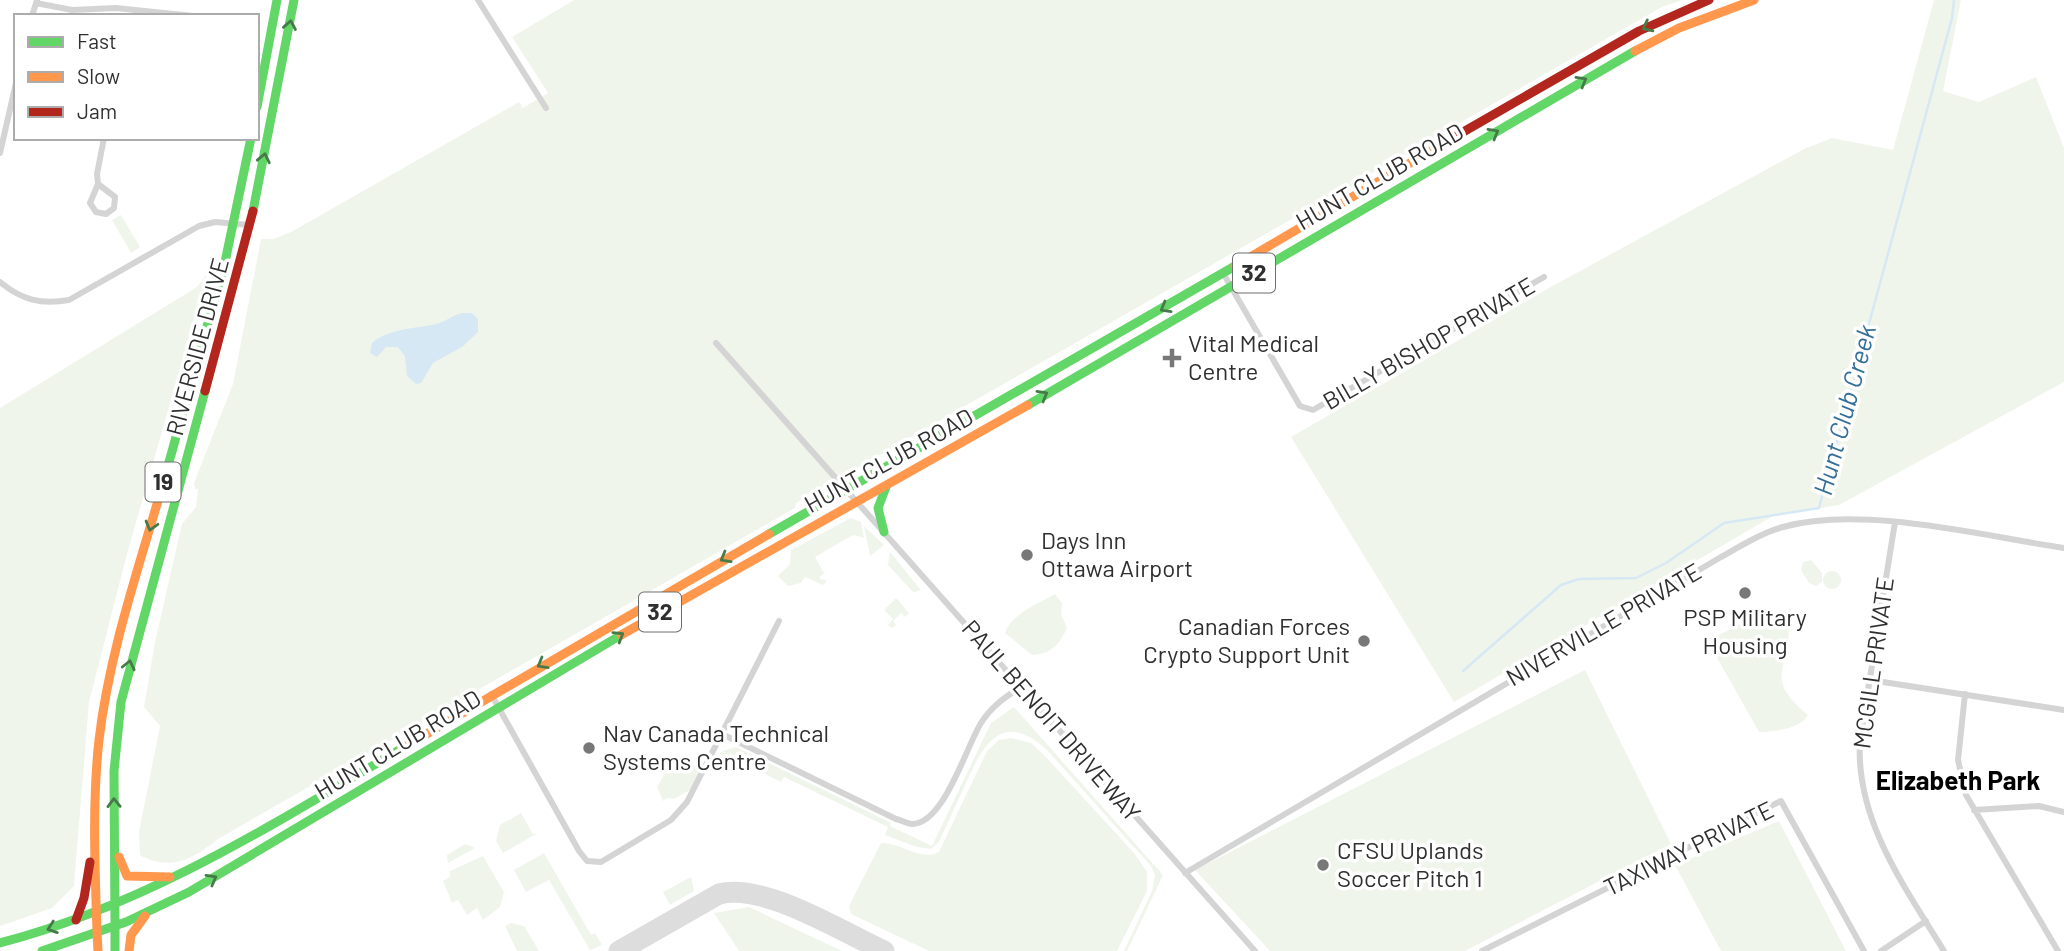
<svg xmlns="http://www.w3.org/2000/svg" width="2064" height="951" viewBox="0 0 2064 951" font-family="Barlow,sans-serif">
<rect width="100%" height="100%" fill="#fff"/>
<!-- green -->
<path fill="#f0f5eb" d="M574,0h1108l-20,7 -866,496 -1,5 -577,331c-25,20 -48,33 -78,16l-1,-23 21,-106 -16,-19 11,-65 27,-118 14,-17 2,-18h-3l-1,-6 39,-99 28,-145h13l19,-8 226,-129 4,6 25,-15 -36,-56z
M1934,0h27l-18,91 36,11 57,-25 28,71v234l-225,123 -66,11 -319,186 -163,-265 265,-153 248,-135 28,-11 61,12z
M121,215l19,32 -9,6 -19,-33z
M207,274l-80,280 -38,148 -15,184 -22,22 -52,18v-518l197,-121z
M851,518l10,4 3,16 -11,-3 -38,22 9,16 -5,5 8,3 -4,4 -18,-8 -4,6 -13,3 -10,-10 12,-12 1,-14z
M864,526l20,19 -14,11z
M890,552l30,37 -1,2 -6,1 -25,-27z
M1811,560l11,13v9l-6,4 -7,-3 -8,-13 2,-8z
M1823 580a9 9 0 1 1 18 0a9 9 0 1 1-18 0Z
M1055,594l7,9 -1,11 6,14c-8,17 -15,26 -35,27l-27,-22c6,-19 33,-29 50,-39z
M896,598l13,15 -4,4 -4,-4 -8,8 3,4 -4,3 -4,-3 5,-6 -9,-9z
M1762,613l16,2 11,12c-1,49 -25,50 19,88 -6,13 -34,17 -49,17l-48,-85 4,-10z
M1585,670l86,174 -206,107h-195l-75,-81z
M1014,707l149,168 -36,76h-3l28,-60 3,-16 -4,-9 -104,-116c-44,-40 -63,-7 -81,33 -9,20 -18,39 -27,59l-8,7 -14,-2 -32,-12 3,-8 -104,-50 -3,5 -46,-23 -9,12 -9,-4 6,-16 13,-4 155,76 -1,3 42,20 59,-123z
M1011,738l20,5 14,13 89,97 13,19v19l-30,60h-188l-78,-37 -2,-8 32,-63c20,-1 39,19 58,9l48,-101 12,-11z
M675,756l21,10 4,6 -10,18 -16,9 -7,-1 -4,3 -6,-14z
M521,813l12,21 5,-1 -35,20 -7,-12 4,-16z
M1779,821l67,130h-125l-46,-86z
M465,844l10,4 -27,15 -1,-8z
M544,853l47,82 4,-2 7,12 -12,5 -41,-70 -23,12 -12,-22z
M483,856l21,36 -4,15 -17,13 -6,-12 -10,7 -9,-15 -6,3 -9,-22 7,-4v-6z
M691,877l3,14 -24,14 -7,-13z
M749,907l93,44h-103l-25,-38z
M511,923l13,3 15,25h-22l-12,-25z"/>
<!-- water -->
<path fill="#d6e8f4" d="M462,313h10l6,6v13l-16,15 -29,16 -12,20 -5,1 -9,-8 -2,-20 -7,-9h-12l-9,10 -7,-4 2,-10c17,-15 43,-14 64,-19 9,-2 17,-9 26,-11z"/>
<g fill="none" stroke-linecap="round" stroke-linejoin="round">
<!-- stream -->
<path stroke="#d6e8f4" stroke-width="2.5" d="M1463,671l98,-86 18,-6 57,-1 30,-15 58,-40 95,-15 133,-490 2,-18"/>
<!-- taxiway -->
<path stroke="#ddd" stroke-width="21" d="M619,951l100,-57c44,-12 123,38 165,57"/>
<!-- street -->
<path stroke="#d4d4d4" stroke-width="6" d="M478,0l68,108
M36,3l36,7 44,-2 77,8
M32,16l5,-16
M0,153l16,-70
M98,184l17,13 -1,11 -8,6 -10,-2 -6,-9 8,-19 -1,-10 7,-36
M1223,273l77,133 13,4 231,-133
M0,282c22,18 41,23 69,18l130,-74 16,-4 35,3
M716,343l539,608
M1895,522l-35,218c-5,79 44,146 84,211
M1870,680l194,30
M491,694l88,157 8,10 14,1 70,-42 16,-18 92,-181
M1965,694l-7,66 8,35 92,156
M722,734l174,85c5,1 11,5 16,5 32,0 54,-77 69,-101 10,-16 24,-26 40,-36
M1974,810l65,-4 25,6
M1185,873l536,-316c20,-11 40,-24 62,-30 79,-22 200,9 281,21
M1482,951l299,-150 83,150
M1881,951l45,-30"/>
<!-- fast -->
<path stroke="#63d668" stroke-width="9" d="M257,107l20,-107
M253,211l41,-211
M1028,405l607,-354
M162,487l63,-225 26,-124
M884,532l-6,-24 8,-21
M769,534l466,-268
M115,926v25
M115,926l-1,-155 7,-69 84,-311
M0,943c146,-38 272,-118 401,-194
M42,951l84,-29 63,-30 432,-257"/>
<!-- slow -->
<path stroke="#ff974d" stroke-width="9" d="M1635,51l44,-23 75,-28
M1235,266l209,-123
M621,635l407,-230
M401,749l368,-215
M119,857l8,19 43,1
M97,932l1,19
M97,932c-2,-64 -5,-128 2,-192 10,-86 39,-170 63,-253
M129,951l2,-16 14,-19"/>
<!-- jam -->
<path stroke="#b3261e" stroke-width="9" d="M1444,143l195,-112 70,-31
M205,391l48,-180
M76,920l8,-22 6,-36"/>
</g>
<!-- one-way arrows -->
<defs><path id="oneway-chevron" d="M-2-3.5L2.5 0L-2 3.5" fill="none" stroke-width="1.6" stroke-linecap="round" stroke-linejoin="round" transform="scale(1.75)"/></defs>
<g stroke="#467a49">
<use href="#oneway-chevron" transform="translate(290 25) rotate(-80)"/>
<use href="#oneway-chevron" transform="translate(1647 27) rotate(153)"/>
<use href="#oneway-chevron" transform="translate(1582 81) rotate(-30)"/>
<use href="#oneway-chevron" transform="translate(1494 133) rotate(-30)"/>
<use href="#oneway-chevron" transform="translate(264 158) rotate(-78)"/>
<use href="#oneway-chevron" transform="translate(1165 308) rotate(150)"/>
<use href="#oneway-chevron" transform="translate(1043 395) rotate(-30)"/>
<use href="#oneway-chevron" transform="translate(151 526) rotate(106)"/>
<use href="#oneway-chevron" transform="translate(725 558) rotate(150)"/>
<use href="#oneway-chevron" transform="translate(619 636) rotate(-31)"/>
<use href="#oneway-chevron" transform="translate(542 664) rotate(150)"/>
<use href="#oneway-chevron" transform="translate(129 665) rotate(-77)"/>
<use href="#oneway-chevron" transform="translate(114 803) rotate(-91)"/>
<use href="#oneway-chevron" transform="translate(212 879) rotate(-29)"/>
<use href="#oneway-chevron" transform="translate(52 928) rotate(161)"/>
</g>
<!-- markers -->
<g fill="#787878" stroke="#fff" stroke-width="2.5">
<path d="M1168.5 347.5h7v7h7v7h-7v7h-7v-7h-7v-7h7z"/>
<circle cx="1027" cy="555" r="7"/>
<circle cx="1745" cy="593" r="7"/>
<circle cx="1364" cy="641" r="7"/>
<circle cx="589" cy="748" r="7"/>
<circle cx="1323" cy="865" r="7"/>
</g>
<g text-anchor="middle" stroke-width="7" stroke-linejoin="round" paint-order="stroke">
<!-- shield labels -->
<g fill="#fff" stroke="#6d6d6d" stroke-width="2">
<rect x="1233" y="253.5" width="42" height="39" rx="5"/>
<rect x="145.5" y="462.5" width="35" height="39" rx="5"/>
<rect x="639" y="592.5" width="42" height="39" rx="5"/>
</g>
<g font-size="23" font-weight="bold" fill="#2f2f2f">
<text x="1254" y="281">32</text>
<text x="163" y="490">19</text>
<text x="660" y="620">32</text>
</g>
<!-- street labels -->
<g font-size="24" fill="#2f2f2f" stroke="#fff">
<text transform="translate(1380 177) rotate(-30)" y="8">HUNT CLUB ROAD</text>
<text transform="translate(1429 344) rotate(-30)" y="8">BILLY BISHOP PRIVATE</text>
<text transform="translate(198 347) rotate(-75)" y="8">RIVERSIDE DRIVE</text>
<text transform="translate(889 461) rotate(-29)" y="8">HUNT CLUB ROAD</text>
<text transform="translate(1604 625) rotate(-30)" y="8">NIVERVILLE PRIVATE</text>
<text transform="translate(1874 663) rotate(-82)" y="8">MCGILL PRIVATE</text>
<text transform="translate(1051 721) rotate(49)" y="8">PAUL BENOIT DRIVEWAY</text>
<text transform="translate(398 745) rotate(-31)" y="8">HUNT CLUB ROAD</text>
<text transform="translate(1689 849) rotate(-26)" y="8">TAXIWAY PRIVATE</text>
</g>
<!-- poi labels -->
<g font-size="24" fill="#2f2f2f" stroke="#fff" text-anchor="start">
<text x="1188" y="352">Vital Medical<tspan x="1188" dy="28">Centre</tspan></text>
<text x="1041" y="549">Days Inn<tspan x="1041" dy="28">Ottawa Airport</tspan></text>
<text x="1745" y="626" text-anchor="middle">PSP Military<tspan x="1745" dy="28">Housing</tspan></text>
<text x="1350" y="635" text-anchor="end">Canadian Forces<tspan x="1350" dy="28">Crypto Support Unit</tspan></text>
<text x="603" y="742">Nav Canada Technical<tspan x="603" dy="28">Systems Centre</tspan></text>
<text x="1337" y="859">CFSU Uplands<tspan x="1337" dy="28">Soccer Pitch 1</tspan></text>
</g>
<!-- water labels -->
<g font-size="26" font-style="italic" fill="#346f99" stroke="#fff">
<text transform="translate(1845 410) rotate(-75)" y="9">Hunt Club Creek</text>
</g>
<!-- neighbourhood labels -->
<g font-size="26" font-weight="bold" fill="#000" stroke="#fff">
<text x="1958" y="790">Elizabeth Park</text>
</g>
</g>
<!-- legend -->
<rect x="14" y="14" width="245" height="126" fill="#ffffff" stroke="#acacac" stroke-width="2"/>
<rect x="28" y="37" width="35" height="10" fill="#63d668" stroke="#acacac" stroke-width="2"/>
<text x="77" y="49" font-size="21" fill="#2f2f2f">Fast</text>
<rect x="28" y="72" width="35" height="10" fill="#ff974d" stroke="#acacac" stroke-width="2"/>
<text x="77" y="84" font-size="21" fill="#2f2f2f">Slow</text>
<rect x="28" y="107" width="35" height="10" fill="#b3261e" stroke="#acacac" stroke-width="2"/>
<text x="77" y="119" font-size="21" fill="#2f2f2f">Jam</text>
</svg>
